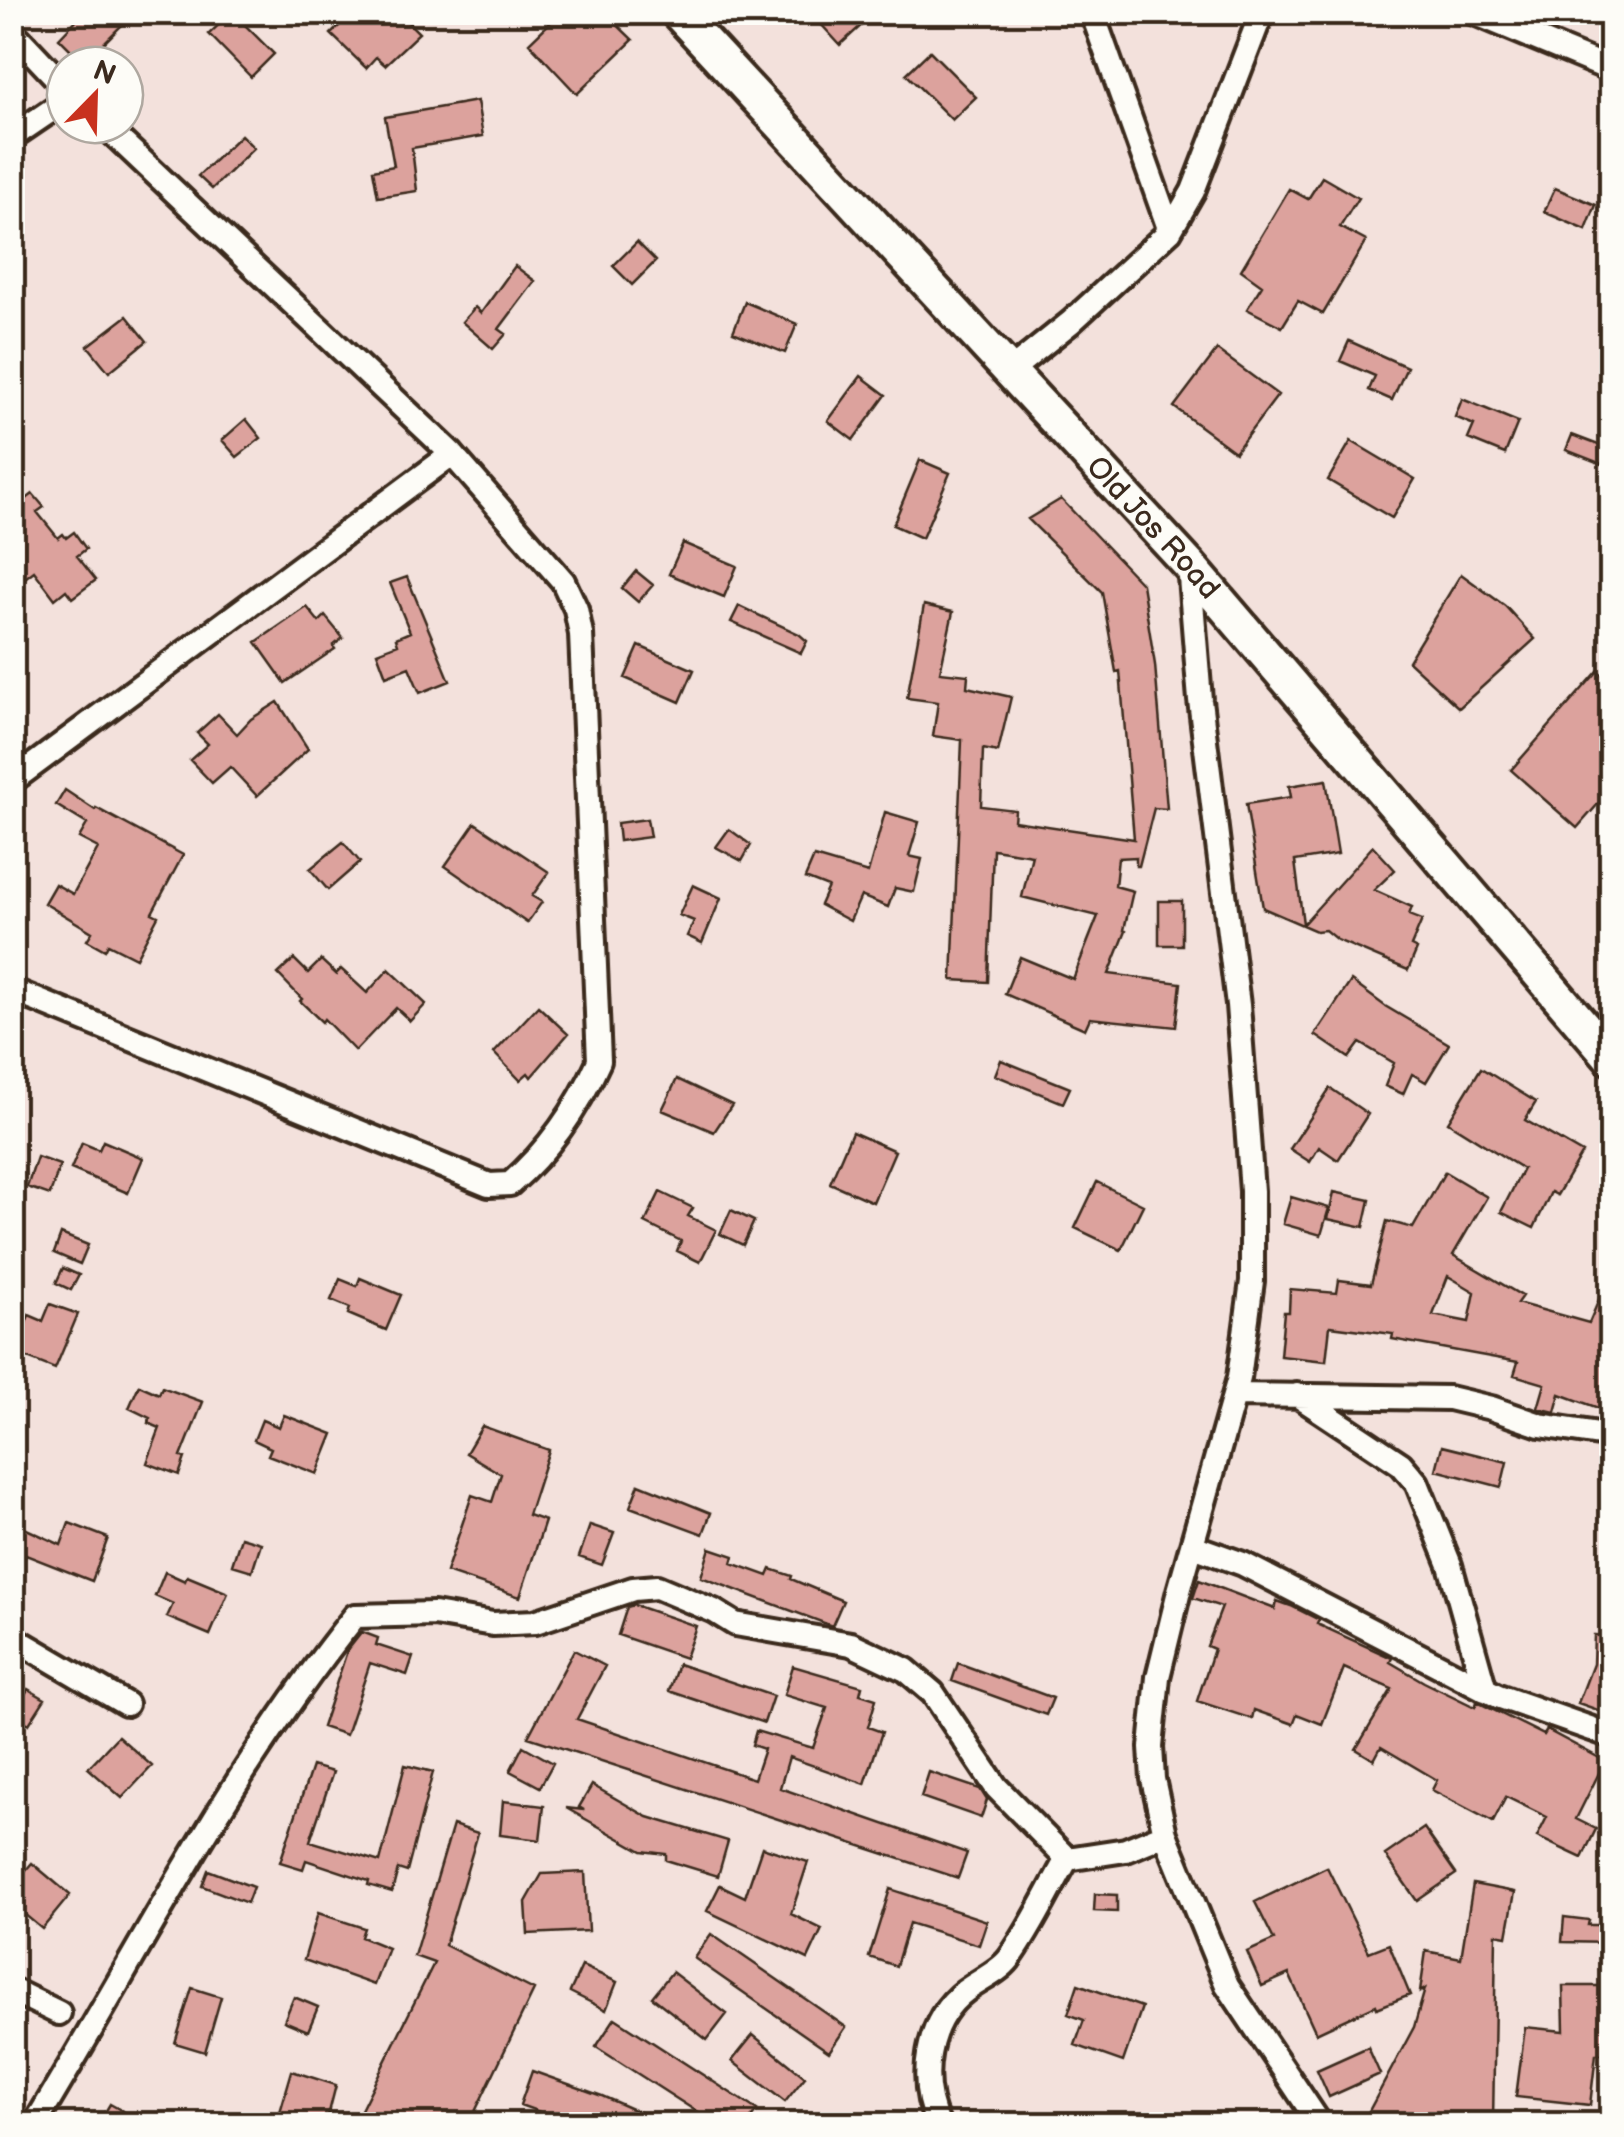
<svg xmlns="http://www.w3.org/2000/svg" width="1624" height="2137" viewBox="0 0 1624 2137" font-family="'Balsamiq Sans',sans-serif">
<rect width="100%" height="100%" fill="#f3e1dc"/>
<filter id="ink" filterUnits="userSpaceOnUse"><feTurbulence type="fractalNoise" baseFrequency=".01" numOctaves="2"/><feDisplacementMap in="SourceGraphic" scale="20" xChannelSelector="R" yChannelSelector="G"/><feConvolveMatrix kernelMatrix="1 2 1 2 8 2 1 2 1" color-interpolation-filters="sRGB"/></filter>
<g filter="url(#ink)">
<!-- building -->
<path fill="#dca29d" stroke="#3b2a1e" stroke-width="2.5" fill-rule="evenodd" d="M84,12h51l-51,51 -25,-25z
M232,12l42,42 -23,23 -42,-43z
M335,12h50l10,11 7,-7 17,17 -34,32 -9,-8 -10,11 -35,-34 12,-12z
M561,12h43l29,28 -56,54 -48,-51z
M810,12h66l-36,33z
M930,51l46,46 -24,23 -46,-46z
M477,101l6,35 -71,12 5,43 -39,6 -5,-27 21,-4 -9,-49z
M241,135l13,13 -42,41 -14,-13z
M1322,177l36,21 -18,29 26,14 -43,73 -25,-13 -16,26 -35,-18 15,-24 -21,-15 48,-81 19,10z
M1555,188l41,17 -10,25 -42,-18z
M637,242l19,19 -24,24 -19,-19z
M515,266l20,15 -36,48 7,5 -13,15 -31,-27 13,-15 6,6z
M745,302l52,22 -12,29 -52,-21z
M127,316l20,25 -38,31 -21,-26z
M1349,341l58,26 -15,33 -23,-10 6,-14 -35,-15z
M1217,350l61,45 -43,57 -61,-45z
M861,376l25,19 -33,45 -25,-19z
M1462,399l56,23 -13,32 -37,-15 6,-14 -19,-8z
M246,419l15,19 -24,19 -15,-17z
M1572,435l40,15v18l-46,-18z
M1351,441l64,38 -23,39 -64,-38z
M920,460l30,13 -28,65 -29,-13z
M33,494l11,13 -7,5 21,26 5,-4 3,4 8,-6 12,17 -9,7 19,24 -24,18 -6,-8 -11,9 -21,-28 -22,17v-78z
M1061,499l81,85 13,81 12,144 -13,-1 -15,58h-3v-9l-18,1 -3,28 18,5 -9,39 2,1 -17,43 72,9 -5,44 -86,-9 -5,11 -80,-35 15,-37 53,22 25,-63 -76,-19 10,-42 -39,-6 -5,133 -36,-2 10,-240 -29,-4 5,-34 -31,-4 17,-93 29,7 -13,60 28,3 -1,12 44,10 -13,55 -15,-3 -2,57 34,4 -1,11 120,18 -14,-168 -4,1 -14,-80 -74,-73z
M683,543l54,23 -13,31 -55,-23z
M636,571l17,14 -15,17 -16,-14z
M1461,574l44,32 30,33 -76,69 -51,-47z
M407,577l43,104 -30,12 -11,-26 -23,9 -9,-24 21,-8 -2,-6 14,-6 -20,-49z
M739,606l60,28 8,7 -6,12 -70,-31z
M307,607l12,15 6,-6 18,22 -10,8 2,3 -50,34 -29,-41z
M639,646l55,24 -14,32 -55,-24z
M1598,671l14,11v106l-35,40 -66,-58z
M278,702l30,47 -51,47 -27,-29 -18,16 -22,-23 18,-16 -11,-11 21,-19 19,20 14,-15z
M1326,780l12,74 -43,7 8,63 70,-78 22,24 -21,20 38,17 -3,8 13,5 -11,26 6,3 -9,21 -71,-30 -12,-10 -9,1 -53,-23 -17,-104 45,-7 -2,-11z
M65,790l30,20 1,-2 87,47 -31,58 6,3 -22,42 -28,-14 -3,6 -18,-10 5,-8 -48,-29 11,-19 18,10 25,-46 -19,-10 8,-14 -31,-19z
M885,812l34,10 -10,34 13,3 -8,33 -19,-4 -7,19 -27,-11 -11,25 -30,-16 8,-18 -23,-9 9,-21 54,16z
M647,819l3,18 -31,4 -2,-18z
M475,823l74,49 -17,24 10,6 -15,21 -82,-57z
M729,829l22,16 -9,16 -26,-14z
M343,842l17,20 -32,28 -18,-21z
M693,885l28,13 -19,45 -15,-7 7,-15 -15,-6z
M1159,901h23v44h-23z
M294,959l14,14 13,-13 15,14 5,-5 26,24 22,-24 37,35 -16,17 -14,-13 -41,43 -31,-32 -2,3 -22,-21 2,-2 -24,-25z
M1351,981l34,25 64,38 -23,38 -14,-8 -9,20 -18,-8 9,-23 -34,-20 -11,15 -34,-23z
M538,1006l30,28 -37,43 -3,-4 -8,7 -26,-27z
M1001,1060l69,28 -7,15 -68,-28z
M1481,1068l55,34 -11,18 57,33 -25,42 -6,-3 -17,36 -33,-16 22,-43 -75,-47z
M677,1079l55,26 -18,27 -52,-22z
M1330,1088l38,26 -30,46 -19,-13 -9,15 -20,-13z
M852,1132l43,19 -22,51 -43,-19z
M103,1141l40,17 -15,35 -57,-24 11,-26 17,7z
M37,1157l23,8 -10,30 -23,-8z
M1445,1172l42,25 -34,58 69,41 -5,7 72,20 23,-54v144l-52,-19 -5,18 -17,-4 7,-24 -31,-9 4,-13 -126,-23 1,-5 -63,-8 -4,35 -46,-5 4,-44h5l1,-23 47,4 2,-13 32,4 16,-63 26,7zM1448,1276l27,16 -6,30 -36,-7z
M1097,1182l46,23 -22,45 -46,-22z
M660,1192l33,16 -5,8 28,14 -16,32 -23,-11 4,-10 -36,-18z
M1334,1192l36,8 -6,27 -36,-8z
M1291,1197l38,11 -8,27 -38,-11z
M731,1210l23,11 -11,24 -23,-11z
M61,1234l27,11 -8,19 -26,-11z
M63,1268l16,7 -8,15 -15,-7z
M360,1278l41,17 -15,35 -38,-16 2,-6 -19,-8 9,-21 17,7z
M50,1304l28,10 -23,55 -43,-17v-34l14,5 3,-8 14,6z
M139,1385l20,9 3,-7 41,15 -22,55 4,1 -6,17 -32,-12 13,-35 -12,-5 2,-5 -21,-10z
M284,1415l49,19 -16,40 -49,-19 3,-7 -17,-8 8,-20 17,7z
M482,1426l67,24 -21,65 17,6 -25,76 -74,-25 26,-77 20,7 9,-28 -35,-21z
M1442,1446l65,16 -6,25 -65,-17z
M639,1484l72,29 -8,21 -73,-27z
M69,1523l39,15 -16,43 -66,-26 -14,29v-42l8,-16 41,19z
M590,1525l24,8 -12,32 -23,-8z
M241,1537l20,6 -9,28 -20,-6z
M710,1548l24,8 -2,7 36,13 3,-7 21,7 -1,3 52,22 -11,25 -131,-49z
M165,1572l20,9 2,-5 41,17 -18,42 -43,-18 6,-13 -18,-8z
M1199,1580l76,29 2,-8 14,5 28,14 -2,4 75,34 -2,4 34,20 51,25 2,-5 67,33 3,-5 58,31 -29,58 20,10 -14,29 -45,-21 10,-20 -41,-20 -13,25 -61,-32 5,-10 -56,-33 -7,13 -18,-11 36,-60 -48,-21 -22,56 -25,-10 -4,10 -39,-14 -2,9 -55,-18 17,-52 -7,-3 15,-39 -29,-9z
M634,1605l62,21 -11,32 -67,-23 9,-28z
M362,1632l16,6 -2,7 37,12 -6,18 -37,-12 -24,72 -24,-8 25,-76z
M1594,1635l18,1v79l-34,-12 15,-39z
M574,1650l31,16 -28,53 177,60 10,-30 -12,-4 4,-14 57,17 14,-40 -43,-13 9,-29 69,20 -2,8 16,5 -8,28 14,5 -17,52 -76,-27 -9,31 187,65 -9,25 -430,-141z
M958,1663l95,35 -7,17 -94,-34z
M678,1664l95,32 -9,27 -95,-32z
M28,1689l17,10 -16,25 -16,-10z
M118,1736l34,30 -30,32 -34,-30z
M523,1746l30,17 -13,24 -30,-16z
M405,1765l28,7 -26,100 -9,-3 -6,23 -24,-7 1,-4 -63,-21 -3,9 -23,-7 32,-96 21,6 -23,69 70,21z
M929,1772l51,17 7,11 -6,18 -60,-21z
M592,1785l56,32 80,24 -10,35 -52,-16v-6l-24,-3 -76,-43 18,2 -5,-3z
M503,1801l41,5 -4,34 -40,-5z
M453,1825l25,8 -33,112 89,45 -65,134h-115l80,-161 -20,-7z
M1424,1828l32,46 -39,27 -32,-46z
M762,1847l46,15 -17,52 31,15 -14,30 -101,-48 13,-26 25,12z
M32,1863l38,32 -28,34 -30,-25v-18z
M1327,1867l42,85 20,-8 21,51 -33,13 -1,-3 -60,28 -27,-59 -27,12 -15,-34 27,-12 -19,-38z
M208,1870l45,17 -6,16 -45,-17z
M585,1872l3,59 -60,3 -2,-32 16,-28z
M1473,1884l42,8 -8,44 -11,-2 -3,190h-131l52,-97 11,-38 -5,3 6,-41 35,7z
M890,1889l97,32 -8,24 -70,-22 -13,43 -27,-9z
M1095,1894l22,1v17l-23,-1z
M318,1913l46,15 -3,9 27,11 -14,37 -70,-25z
M1564,1917l25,3 -1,5h24v18l-50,-1z
M711,1934l135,93 -17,25 -135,-94z
M582,1966l35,16 -11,28 -36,-18z
M672,1972l55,42 -20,26 -55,-43z
M1078,1984l64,23 -19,55 -48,-17 9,-25 -16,-6z
M1563,1986h49v68h-16l-6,51 -74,-8 9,-70 39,4z
M192,1988l29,9 -16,55 -30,-9z
M294,1997l24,10 -10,24 -24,-10z
M615,2018l142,92 -10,14h-31l-120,-77z
M753,2035l52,42 -20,25 -53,-41z
M1368,2047l12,27 -51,23 -12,-27z
M292,2071l44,14 -10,39h-32l-16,-5z
M532,2071l70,25 64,28h-93l-53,-19z
M110,2104l36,20h-48z"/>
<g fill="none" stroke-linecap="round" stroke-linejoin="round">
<defs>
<path id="street" d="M1092,12l78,219
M1472,12l140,58
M12,31l53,56
M12,137l53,-36
M1010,371l61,-49 99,-91 23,-40 69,-179
M1189,565l11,135 38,305 14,186v90l-13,97 -60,213 -21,86 -7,70 2,32 12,55 62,151 93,139
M12,781l440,-327
M12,990l477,195 21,-1c39,-34 68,-76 89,-123l-18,-427 -5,-25 -13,-28 -111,-127 -348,-329
M1235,1395l214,3 42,10 49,17 72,11
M1297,1395l104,69 16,19 33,82 35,125
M1193,1546l50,18 255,132 114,40
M12,1637l114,67
M12,1990l47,23
M35,2124c104,-171 194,-352 320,-508l79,-2 59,10 42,-2 98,-33 24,-2 57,24 21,13 116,20 55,26 27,23 63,94 71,72 59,-9 39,-16
M938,2124c-20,-44 -12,-103 27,-133 13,-10 34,-19 44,-32 22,-30 39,-67 58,-100"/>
<g id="secondary">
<path id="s1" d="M677,12l512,553 423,494"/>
</g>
</defs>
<!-- street casing -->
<use href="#street" stroke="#3b2a1e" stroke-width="30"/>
<!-- secondary casing -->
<use href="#secondary" stroke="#3b2a1e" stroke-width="40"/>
<!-- street -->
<use href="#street" stroke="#fdfcf7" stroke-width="22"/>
<!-- secondary -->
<use href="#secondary" stroke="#fdfcf7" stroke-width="32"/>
</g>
</g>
<g text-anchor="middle" stroke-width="8" stroke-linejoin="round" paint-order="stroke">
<!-- street labels -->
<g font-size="30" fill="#3b2a1e" stroke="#fdfcf7">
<text dy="10" stroke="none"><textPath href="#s1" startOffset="702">Old Jos Road</textPath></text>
</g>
</g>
<!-- margin -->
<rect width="1624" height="2137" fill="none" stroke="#fdfcf7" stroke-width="50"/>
<rect x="25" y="25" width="1574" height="2087" fill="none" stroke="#3b2a1e" stroke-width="4" filter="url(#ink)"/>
<!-- north arrow -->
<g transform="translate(95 95) rotate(23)"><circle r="48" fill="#fdfcf7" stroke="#afa8a0" stroke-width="2.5"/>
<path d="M0-8L18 38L0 25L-18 38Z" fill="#c8321e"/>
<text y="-15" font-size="28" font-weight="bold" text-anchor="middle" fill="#3b2a1e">N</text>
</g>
</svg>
